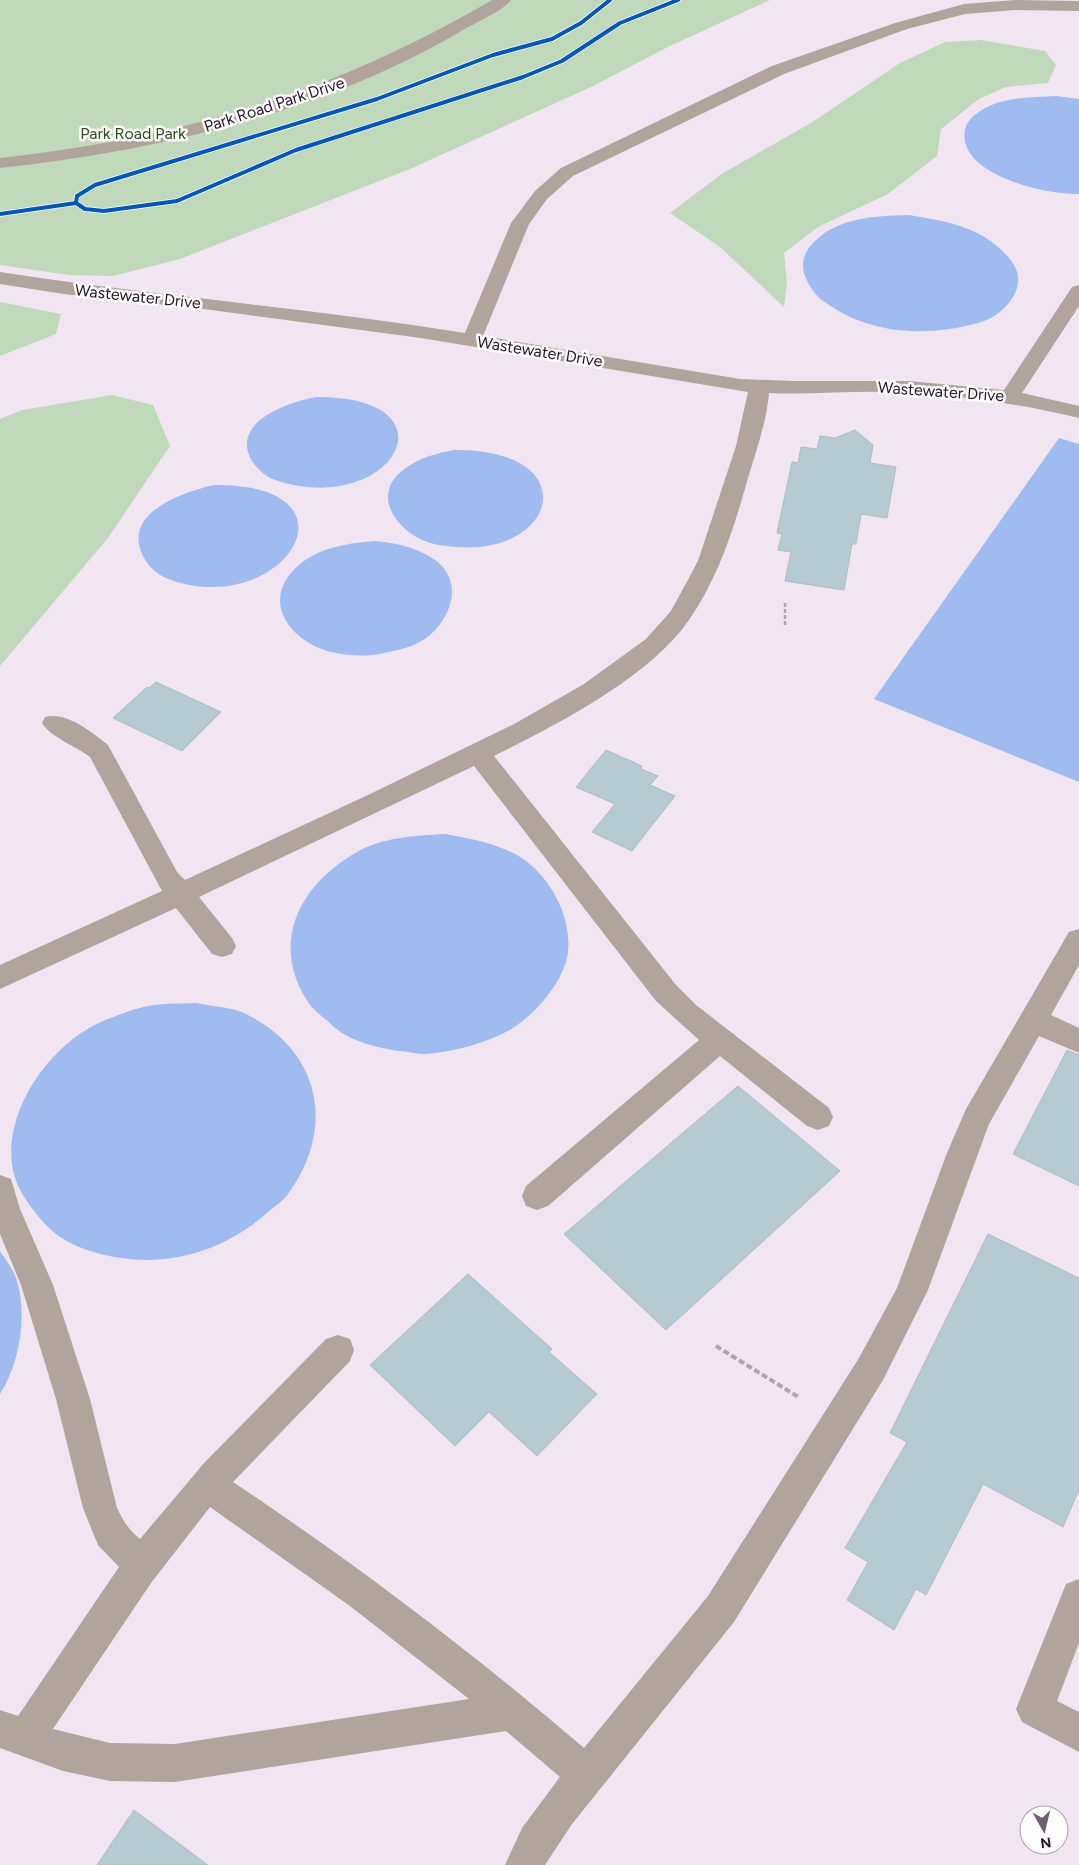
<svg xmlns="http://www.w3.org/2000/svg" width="1079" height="1865" viewBox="0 0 1079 1865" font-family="Figtree,sans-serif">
<rect width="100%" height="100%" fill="#f0e5f1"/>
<!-- green -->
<path fill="#c1d9bb" d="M0,0h770l-100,46 -79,41 -181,82 -230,90 -67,17 -44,-1 -69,-10z
M981,40l64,11 11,14 -8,18 -42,4 -27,12 -38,30 -4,27 -49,38 -70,33 -34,26 3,30 -3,24 -64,-60 -50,-34 53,-40 88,-50 89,-60 45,-21z
M0,302l61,12 -5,20 -56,22z
M112,395l41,10 17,41 -62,92 -108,128v-247l22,-9z"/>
<!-- water -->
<path fill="#a0bbf0" d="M1056,96l23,3v95c-33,1 -122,-19 -114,-64 3,-15 22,-24 35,-28 18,-5 37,-5 56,-6z
M908,215c40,6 79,13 104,47 8,10 8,24 1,35 -7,12 -20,22 -35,26 -51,14 -107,12 -152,-20 -11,-7 -18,-18 -22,-30 -3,-11 1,-22 9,-30 25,-26 62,-27 95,-28z
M316,397c144,-1 78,120 -38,84 -11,-3 -20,-11 -26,-20 -23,-39 37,-59 64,-64z
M1059,438l20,6v338l-205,-83z
M454,450c131,-1 105,105 3,97 -15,-1 -31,-3 -44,-12 -29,-20 -37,-51 -1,-71 13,-8 27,-11 42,-14z
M214,485c155,-1 70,134 -43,95 -12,-4 -22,-12 -28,-24 -22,-43 40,-64 71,-71z
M375,541c17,2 32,4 48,12 40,18 35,56 7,82 -12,11 -31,15 -46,18 -17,4 -35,3 -53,-1 -42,-11 -73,-53 -31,-88 21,-17 49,-21 75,-23z
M445,834c27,5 58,10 81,27 28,21 50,65 40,101 -8,25 -29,49 -50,64 -23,16 -65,27 -93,28 -8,0 -16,-3 -24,-3 -21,-3 -49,-10 -65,-24 -8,-8 -20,-16 -26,-25 -39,-59 -8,-118 49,-150 26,-15 58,-16 88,-18z
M196,1003c15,3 34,4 48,10 76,36 93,114 44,181 -5,7 -13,12 -20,18 -40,36 -92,54 -147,46 -27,-4 -56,-13 -75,-33 -16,-18 -31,-37 -34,-61 -7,-56 39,-120 89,-142 14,-6 32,-13 47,-16 15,-3 32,-2 48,-3z
M0,1251c5,8 13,18 16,27 12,35 4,85 -16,116z"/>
<!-- building -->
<path fill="#b6cbd1" stroke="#aebdc3" d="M855,430l18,15 -3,18 26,4 -9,51 -26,-4 -5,30h-4l-8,46 -59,-9 6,-29 -13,-2 4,-16 -5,-1 15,-71 6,1 3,-16 16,2 3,-13 15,2z
M156,682l65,30 -39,39 -69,-33 34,-31 2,1z
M606,750l36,16 -1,3 17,7 -8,9 25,11 -43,55 -40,-19 23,-28 -39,-17z
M1067,1050l12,5v131l-66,-32z
M738,1086l102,85 -174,159 -102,-96z
M988,1234l91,44v212l-16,37 -80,-43 -57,111 -10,-6 -22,41 -47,-30 21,-38 -23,-14 62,-106 -17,-9z
M468,1274l84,75 -3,3 48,42 -60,62 -48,-44 -34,34 -85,-81z
M134,1810l74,55h-111z"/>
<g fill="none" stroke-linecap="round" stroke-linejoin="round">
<!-- path-far1 -->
<path stroke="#b0a6a5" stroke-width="2.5" stroke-dasharray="4 2" stroke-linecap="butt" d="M785,603v22"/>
<!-- path -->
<path stroke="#b0a6a5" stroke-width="4" stroke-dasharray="6 3" stroke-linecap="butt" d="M716,1346l84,52"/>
<!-- minor -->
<path fill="#b0a49d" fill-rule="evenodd" d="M492,0h19c-8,11 -36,23 -48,30 -140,83 -303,120 -463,138v-10c184,-21 331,-64 492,-158z
M1015,0l64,1v10l-64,-1 -50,4 -58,15 -123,45 -211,102 -26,23 -18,25 -46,112 257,43 54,2h115l95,9 68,-103 7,-2v21l-57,87 57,13v12c-63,-15 -127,-24 -192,-26 -40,-1 -79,3 -118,1 -3,34 -16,66 -25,99 -13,45 -28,89 -55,128 -40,58 -133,105 -195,136l182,229 20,20 133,103 4,9 -4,9 -11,4 -11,-4 -87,-70 -172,150 -11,4 -11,-4 -4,-10 4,-10 173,-146 -43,-39 -182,-235 -275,131 33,41 4,8 -4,8 -10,3 -10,-3 -36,-46 -176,81v-24l162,-74 -72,-134c-13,-10 -41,-21 -48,-34l3,-6c21,-6 47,15 63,28l69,127 8,8 183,-85 148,-72 68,-39 62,-45 25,-28 27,-50 38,-115 12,-54 -327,-54 -217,-29 -140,-15 -64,-10v-12c154,24 311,36 465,61l46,-110 24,-32 26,-23 211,-102 123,-43 69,-19z
M1079,929v36l-28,50 28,13v25l-40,-17 -50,88 -61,166 -45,90 -149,242 -162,202 -27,41h-40l17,-37 38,-51 -54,-46 -331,51 -65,-1 -47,-10 -63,-23v-38l18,6 101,-149 -21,-22 -15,-37 -27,-109 -35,-114 -21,-51v-59l11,4 9,30 33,76 37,114 27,109c6,13 12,22 23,31l65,-77 121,-123 12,-4 12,4 4,11 -4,11 -117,121c123,82 239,170 351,266l124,-152 151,-238 38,-70 50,-135 19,-44 103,-177zM210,1507l140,99 119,93 -294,45 -65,-1 -57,-14 98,-146z
M1079,1579v64l-22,58 22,11v40l-57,-30 -6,-13 50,-125z"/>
<defs>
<path id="cycleway" d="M610,0l-29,23 -29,16 -59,16 -116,44 -282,86 -18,11 -1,7 9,6 19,2 73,-10 119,-51 227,-73 39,-16 58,-38 58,-23
M0,214l76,-11"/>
</defs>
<!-- cycleway casing -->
<use href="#cycleway" stroke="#fff" stroke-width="5.5"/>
<!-- cycleway -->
<use href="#cycleway" stroke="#0057b8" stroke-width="4"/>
</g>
<g text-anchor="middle" stroke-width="5" stroke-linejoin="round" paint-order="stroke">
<!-- far-street labels -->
<g font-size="16" fill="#27152b" stroke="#fff">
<text transform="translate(274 104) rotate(-18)" y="6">Park Road Park Drive</text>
<text transform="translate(138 296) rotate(6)" y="6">Wastewater Drive</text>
<text transform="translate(540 351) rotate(9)" y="6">Wastewater Drive</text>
<text transform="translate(941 391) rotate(4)" y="6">Wastewater Drive</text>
</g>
<!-- far-park labels -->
<g font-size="16" fill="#225216" stroke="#fff">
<text x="133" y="139">Park Road Park</text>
</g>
</g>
<!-- north arrow -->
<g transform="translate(1044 1830) rotate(172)"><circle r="24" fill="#ffffff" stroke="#a9a1aa"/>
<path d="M0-4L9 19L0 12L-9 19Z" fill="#6d5e70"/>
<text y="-8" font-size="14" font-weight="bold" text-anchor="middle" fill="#27152b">N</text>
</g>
</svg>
